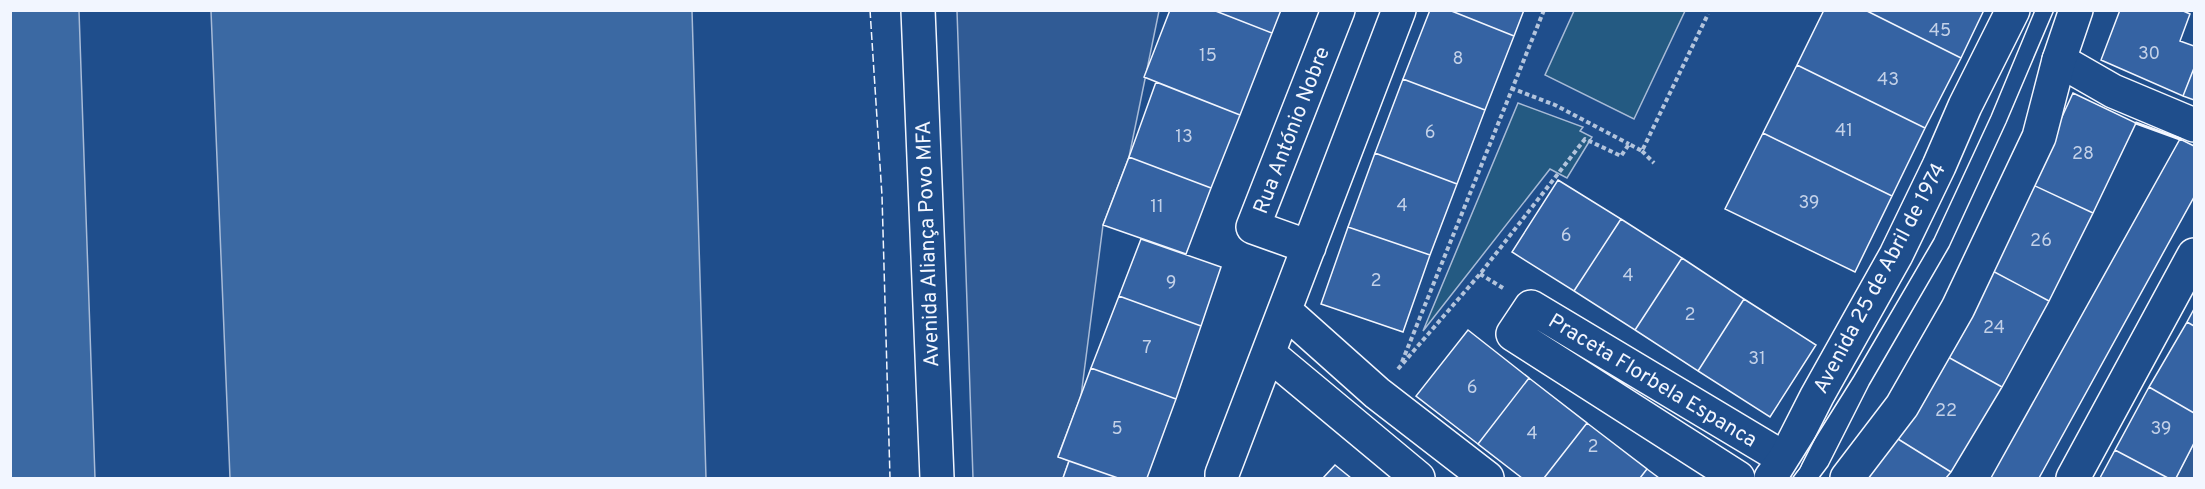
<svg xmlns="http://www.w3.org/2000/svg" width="2205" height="489" viewBox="0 0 2205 489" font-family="Overpass,sans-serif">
<rect width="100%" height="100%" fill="#1f4e8c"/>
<!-- green -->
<path fill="#245a82" stroke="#a8bbd7" stroke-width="1.5" d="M1574,11h111l-51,108 -89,-44z
M1518,103l65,24 -3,4 12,6 -25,41 -17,-9 -127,162z"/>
<!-- parking -->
<path fill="#305b95" stroke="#a8bbd7" stroke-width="1.5" d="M957,11h202l-30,146 -26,68 -22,171 -23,60 11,5 -6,17h-90z
M2194,443v35h-18z"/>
<!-- water -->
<path fill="#3b69a3" stroke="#a8bbd7" stroke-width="1.5" d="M10,11h69l16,467h-84z
M211,11h481l14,467h-476z"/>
<!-- building -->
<path fill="#3563a3" stroke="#f2f6ff" stroke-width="1.5" d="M1170,10h43l59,23 -32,82 -96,-38z
M1213,10h68l-9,23z
M1430,10h19l65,26 -29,74 -82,-31z
M1449,10h75l-10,26z
M1824,10h41l96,48 -36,70 -128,-63z
M1865,10h119l-23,48z
M2120,10h61l9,4 -10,27 14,5v22l-11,28 -82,-36z
M1797,65l128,63 -33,68 -129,-63z
M2194,68v32l-11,-4z
M1403,79l82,31 -28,74 -82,-31z
M1156,82l84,33 -29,73 -82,-31z
M2073,93l63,30 -43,90 -62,-29z
M1763,133l129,63 -37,76 -130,-63z
M2180,139l14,7v51l-155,281h-48z
M1375,153l82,31 -27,71 -82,-28z
M1129,157l82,31 -25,66 -83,-29z
M1558,180l63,39 -47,72 -62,-39z
M2031,184l62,29 -44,88 -62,-33z
M1621,219l61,39 -47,72 -61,-39z
M1348,227l82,28 -27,77 -82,-28z
M1141,239l80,28 -20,59 -82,-30z
M1682,258l62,41 -46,72 -63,-41z
M1987,268l62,33 -47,86 -63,-35z
M1119,296l82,30 -25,73 -85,-31z
M1744,299l72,46 -46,72 -72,-46z
M2194,309v17l-7,-4z
M2187,322l7,4v87l-45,-26z
M1468,330l61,48 -51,66 -62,-48z
M1939,352l63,35 -51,85 -61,-38z
M1091,368l85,31 -29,79h-29l-60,-21z
M1529,378l58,45 -43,55h-22l-44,-34z
M2149,387l45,26v30l-18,35h-8l-53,-28z
M1587,423l60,46 -7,9h-96z
M1890,434l61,38 -5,6h-86z
M2115,450l53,28h-68z
M1069,461l49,17h-55z
M1335,465l16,13h-28z
M1647,469l12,9h-19z"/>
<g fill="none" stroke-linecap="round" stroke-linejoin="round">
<defs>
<path id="minor" d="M2059,60l54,31 81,34
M1309,247l-56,-20 85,-217
M1285,311l92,82 110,85
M1269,354l149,124
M1222,478v-4l177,-464
M1738,478l-225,-144 18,-27 254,152
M2073,478l121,-223"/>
<path id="major" d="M918,10l19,468
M1771,478l14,-19 32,-63 79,-141 43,-89 26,-60 48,-96
M1847,478l55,-72 56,-98 81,-171 20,-77 17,-50"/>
</defs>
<!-- minor casing -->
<use href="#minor" stroke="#f2f6ff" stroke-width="36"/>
<!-- major casing -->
<use href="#major" stroke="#f2f6ff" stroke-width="36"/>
<!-- path -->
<path stroke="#b3c4dc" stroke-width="4" stroke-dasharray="4.5 3" stroke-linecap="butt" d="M1511,88l44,17 74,39
M1642,151l12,12
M1480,274l23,14
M1402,362l142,-352
M1398,369l82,-95 105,-135 36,17 8,-12 13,7 66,-137"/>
<!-- minor -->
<use href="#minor" stroke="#1f4e8c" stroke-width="33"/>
<!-- major -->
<use href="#major" stroke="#1f4e8c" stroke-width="33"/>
<!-- tram -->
<path stroke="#f2f6ff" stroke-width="1.5" d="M1790,478l64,-102 80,-137 57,-123 44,-106
M1819,478l9,-12 41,-81 80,-138 57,-124 48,-113"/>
<!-- fence -->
<path stroke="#f2f6ff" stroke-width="1.5" stroke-dasharray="8 3" stroke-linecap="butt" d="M870,10l12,186 8,282"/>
<!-- wall -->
<path stroke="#f2f6ff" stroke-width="3" d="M2136,123l44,16"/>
</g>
<g text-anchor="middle" stroke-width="4.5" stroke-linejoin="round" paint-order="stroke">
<!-- number labels -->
<g font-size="18" fill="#c3d1e8">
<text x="1940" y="36">45</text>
<text x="2149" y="59">30</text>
<text x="1208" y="61">15</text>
<text x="1458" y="64">8</text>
<text x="1888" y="85">43</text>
<text x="1844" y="136">41</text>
<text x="1430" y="138">6</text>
<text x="1184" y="142">13</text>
<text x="2083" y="159">28</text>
<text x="1809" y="208">39</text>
<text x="1402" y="211">4</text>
<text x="1157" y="212">11</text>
<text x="1566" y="241">6</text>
<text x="2041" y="246">26</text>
<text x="1628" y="281">4</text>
<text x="1376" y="286">2</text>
<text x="1171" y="288">9</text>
<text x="1690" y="320">2</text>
<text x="1994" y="333">24</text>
<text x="1147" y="353">7</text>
<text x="1757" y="364">31</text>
<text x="1472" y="393">6</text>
<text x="1946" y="416">22</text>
<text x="1117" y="434">5</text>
<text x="2161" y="434">39</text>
<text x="1532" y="439">4</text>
<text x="1593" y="452">2</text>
</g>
<!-- street labels -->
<g font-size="21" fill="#f2f6ff" stroke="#1f4e8c">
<text transform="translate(1291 130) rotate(-69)" y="7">Rua António Nobre</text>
<text transform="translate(927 244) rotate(-92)" y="7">Avenida Aliança Povo MFA</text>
<text transform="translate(1879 278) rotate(-62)" y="7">Avenida 25 de Abril de 1974</text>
<text transform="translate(1653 380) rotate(31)" y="7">Praceta Florbela Espanca</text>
</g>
</g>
<!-- border -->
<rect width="2205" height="489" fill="none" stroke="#f2f6ff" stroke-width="24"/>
</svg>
